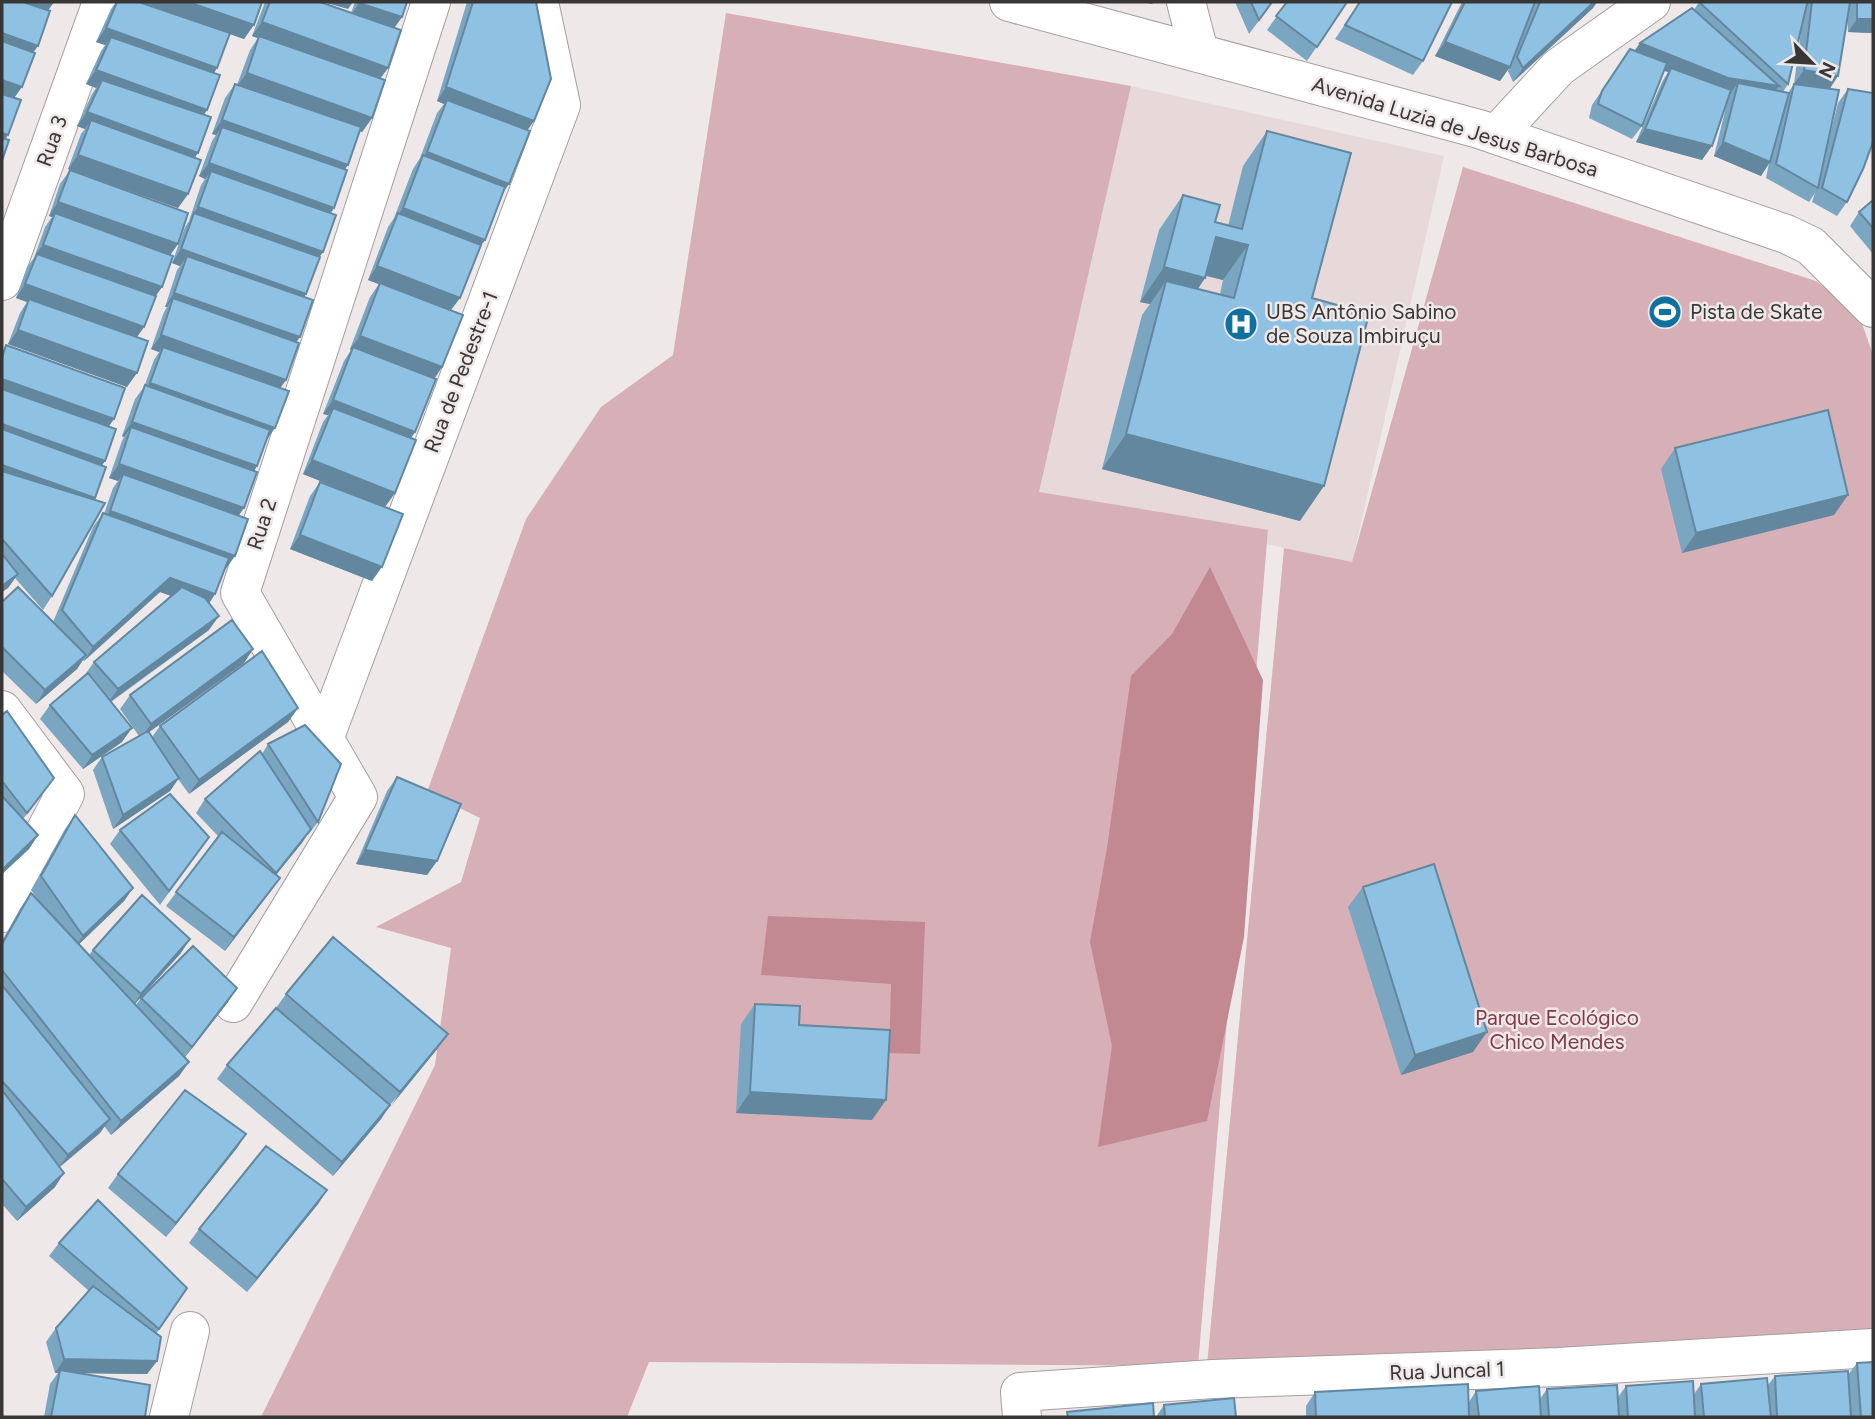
<svg xmlns="http://www.w3.org/2000/svg" width="1875" height="1419" viewBox="0 0 1875 1419" font-family="Figtree,sans-serif">
<rect width="100%" height="100%" fill="#efe8e9"/>
<!-- built -->
<path fill="#e7d8da" d="M1131,86l313,70 -92,407 -314,-70z"/>
<!-- green -->
<path fill="#d7afb6" d="M726,13l405,73 -92,406 229,38 -70,836 -549,-4 -22,55h-366l174,-352 16,-117 -75,-21 85,-45 19,-64 -53,-26 99,-273 75,-112 72,-52z
M1463,167l353,114 43,34 14,40v982l-666,28 77,-817 68,14z"/>
<!-- water -->
<path fill="#c28993" d="M1210,567l53,113 -19,257 -37,184 -109,26 14,-101 -22,-104 17,-94 24,-172 41,-42z
M768,916l157,6 -5,132 -31,-1 2,-69 -130,-9z"/>
<g fill="none" stroke-linecap="round" stroke-linejoin="round">
<defs>
<path id="minor" d="M1009,2l470,127 307,105 25,12 62,62
M1186,2l13,50
M1497,134l62,-67 92,-65
M2,281l100,-279
M2,710l63,84 -63,119
M324,739l237,-634 -22,-103
M233,1003l125,-206 -118,-204 191,-591
M169,1417l21,-86
M1022,1417l-2,-25 193,-13 346,-12 314,-19"/>
</defs>
<!-- minor casing -->
<use href="#minor" stroke="#a59e9f" stroke-width="40"/>
<!-- minor -->
<use href="#minor" stroke="#fff" stroke-width="38"/>
</g>
<!-- wall -->
<path fill="#7aa6c2" fill-rule="evenodd" d="M116,2h146l-18,37 -14,-5 -13,34 -3,5 -7,37 -3,5 -16,79 -10,14 -110,-39 13,-35 4,-5 -8,-3 15,-32 4,-6 -10,-4 15,-33 4,-6 -9,-3 15,-33z
M265,2h55l31,11 4,-11h52l-5,15 -8,11 -6,40 -8,11 -8,39 -10,14 -2,-1 -15,38 -11,39 -3,5 -8,39 -4,5 -13,37 -2,3 -8,45 -10,38 -6,8 -13,52 -10,26 -3,5 -15,45 -14,54v-1l-10,25 -6,9v27l-98,72 11,40 -39,27 -43,-50 10,-14 34,-29 10,-14 77,-66 -11,-4 -76,69 -1,-1 -6,9 -41,35 -34,-33v-69l51,20 40,-95 10,-14 1,1 9,-26 5,-7 -9,-3 13,-37 2,-4 -2,-1 13,-37 9,-12 10,-27 5,-8 -8,-3 13,-37 3,-5h-2l12,-37 3,-4 -8,-3 13,-36 4,-6 12,-36 4,-6 -6,-3 13,-35 4,-6 -4,-1 13,-36 10,-14 2,1 13,-35 8,-12 -6,-2z
M467,2h69l-9,129 -42,109 -5,6 -20,52 -9,12 -17,69 -19,53 -4,6 -26,69 -82,-33 20,-52 5,-7 -5,-1 21,-53 7,-11 -1,-1 20,-52 9,-13 -11,-4 20,-53 6,-9 19,-49 7,-11 17,-45 7,-9 -7,-3z
M1235,2h38l-24,32z
M1287,2h60l-40,59 -40,-31z
M1360,2l63,59 -10,14 -78,-36z
M1462,2h135l-4,6 -80,74 -5,-11 1,-3 -9,13 -65,-25z
M1699,2h174v31l-25,-1 -1,-15 -17,72 -2,54 10,-40 10,-14 -1,113 -10,14 -25,-14 3,-9 -6,9 -43,-24 3,-15 -8,13 -47,-20 12,-49 -24,53 -66,-18 26,-60 6,-10 -4,-1 -22,55 -10,13 -43,-21 3,-13 38,-56 5,2 5,-8 54,-33zM1801,31l-7,53 -6,9 -5,-1 5,-8z
M1267,131l45,167 -12,223 -198,-52 40,-154 8,-11 -10,-2 19,-72 24,-35 32,27 13,4 15,-60zM1206,276l17,4 -3,14 -22,-5z
M70,170l108,74 -8,11 -8,32 -7,10 -11,30 -7,10 -10,50 -119,-43 12,-31 7,-11 -11,-4 11,-31 7,-9 11,-31 7,-10 -3,-1 11,-32z
M1873,200v54l-23,-28 9,-14z
M6,345l108,74 -6,8 -3,34 -3,4 -7,33 -43,98 -9,14 -28,-32 -7,10 -6,4v-240z
M1675,448l159,67 -152,38 -21,-84z
M320,482l52,99 -82,-32 20,-53z
M253,649l-9,14 -95,69 3,5 8,-11 138,-18 -10,14 -99,72 -11,-15 -8,12 -57,38 -20,-59 9,-13 37,-21 -19,-27 10,-14z
M2,715l42,77 -21,27 15,16 -9,14 -27,25z
M268,744l50,78 -10,13v-1l-32,41 -6,17 -45,59 -59,-45 52,-70 -22,-23 9,-14 57,-45z
M397,777l40,84 -10,14 -71,-11 31,-73z
M75,815l58,73 -9,13 -45,43 10,11 4,-5 88,3 -46,51 1,1 5,-7 87,4 -43,55 4,5 -10,14 -68,59 -7,-9 -4,7 -40,34 -5,20 -38,34 -15,-17v-263l19,-34 10,-14 9,10 -9,-13 34,-61z
M120,830l89,7 -49,68 -50,-61z
M1363,887l110,165 -72,23 -53,-168z
M286,994l152,54 -48,57 -9,14 -48,57 -116,-97 10,-14 49,-57z
M755,1004l44,21 73,95 -136,-7 5,-89z
M246,1134l-9,14 -71,89 -58,-49 10,-14z
M327,1190l-9,14 -71,88 -58,-49 10,-14z
M59,1243l128,45 -31,46 1,27 -10,13 -69,-1 67,44h-101l6,-33 8,-11h-3l-9,-31 10,-14 33,-37 -40,-35z
M1857,1363l16,54h-567v-11l9,-14 154,10 7,-11 64,8 7,-10 71,8 8,-11 68,8 7,-10 67,1 7,-9 73,-1z
M1164,1405l72,12h-80z"/>
<!-- shaded-wall -->
<path fill="#63879e" d="M7,2h47l-9,13z
M139,2h49l66,23 -10,14z
M323,2h30l-5,7z
M1140,2h14l-2,2z
M1594,2h3l-4,6 -80,74 10,-14z
M359,3l43,14 -10,14 -42,-14z
M1857,19h16v14l-25,-1z
M262,22l126,46 -10,13 -126,-45z
M106,28l111,40 -9,14 -97,-45 -6,8 -9,-3z
M2,33l36,13 -10,14 -26,-9z
M1445,42l65,25 -10,14 -65,-25z
M1640,43l139,43 -9,13 -32,-16 -8,11 -59,-26 -3,4 -38,-15z
M96,70l111,40 -10,14 -95,-44 -6,8 -10,-4z
M1804,70l34,6 -9,14 -35,-6z
M247,73l125,45 -10,14 -125,-46z
M2,80l20,7 -10,14 -10,-3z
M446,87l88,34 -10,14 -77,-35 -3,4 -7,-3z
M87,112l111,41 -9,13 -98,-46 -6,9 -8,-3z
M222,120l126,45 -10,14 -116,-52 -6,8 -4,-1z
M1645,129l67,17 -10,14 -66,-18z
M2,133l6,2 -6,10z
M1723,142l47,20 -9,14 -47,-20z
M427,152l82,32 -10,14 -79,-35z
M78,155l110,39 -10,14 -110,-39z
M209,163l125,45 -10,14 -113,-51 -6,8 -6,-3z
M58,202l120,42 -10,14 -113,-45 -3,4 -3,-1z
M198,207l125,45 -10,14 -119,-53 -6,8z
M403,208l82,32 -10,14 -79,-37z
M1216,237l32,8 -25,35 -31,-8z
M43,245l119,42 -10,14 -116,-47z
M181,249l125,45 -9,14 -110,-52 -7,10 -8,-3z
M377,266l83,32 -10,13 -82,-31z
M1164,267l41,11 -24,35 -15,-32 -16,23 -10,-2z
M25,284l119,43 -10,14 -105,-42 -2,3 -11,-4z
M174,293l126,44 -10,14 -117,-53 -6,9h-2z
M18,330l119,43 -10,14 -119,-43z
M161,335l125,45 -10,14 -113,-47 -4,5 -8,-3z
M360,336l82,31 -9,14 -80,-34 -2,3 -1,-1z
M2,379l112,40 -10,14 -102,-37z
M150,383l125,45 -9,13 -126,-44z
M333,400l82,32 -10,14 -72,-38 -5,7 -5,-1z
M132,422l125,44 -9,14 -117,-53 -7,10 -2,-1z
M2,424l103,37 -10,14 -93,-34z
M1126,434l198,52 -24,35 -198,-52z
M312,460l83,33 -10,14 -82,-33z
M119,464l125,44 -10,14 -111,-48 -5,7 -9,-3z
M2,465l93,33 -10,14 -83,-30z
M1848,495l-14,20 -152,38 14,-20z
M110,511l125,45 -10,14 -125,-45z
M300,535l82,32 -10,14 -82,-32z
M18,574l-10,14 -6,4v-6z
M170,578l45,16 -9,14 -46,-16 -76,69 9,-14z
M219,616l-10,14 -101,73 10,-14z
M253,649l-9,14 -103,75 10,-14z
M86,655l-9,14 -41,35 9,-14z
M298,708l-10,14 -99,72 10,-14z
M132,728l-10,14 -39,27 9,-14z
M179,778l-9,13 -57,38 10,-14z
M311,829l-9,14 -36,44 10,-14z
M38,835l-9,14 -27,25v-4z
M365,850l72,11 -10,14 -71,-11z
M280,878l-10,14 -45,59 9,-14z
M133,888l-9,13 -51,49 10,-14z
M190,939l-9,14 -50,55 10,-14z
M237,988l-9,14 -46,59 10,-14z
M1487,1032l-14,20 -72,23 14,-20z
M448,1034l-10,14 -47,58 9,-14z
M189,1062l-10,14 -68,59 10,-14z
M750,1092l136,8 -14,20 -136,-7z
M390,1105l-9,14 -48,57 9,-14z
M110,1119l-10,14 -42,35 10,-13z
M246,1134l-9,14 -71,89 10,-14z
M64,1173l-9,14 -38,34 9,-14z
M327,1190l-9,14 -71,88 10,-14z
M64,1359l93,2 -10,13 -88,-1 1,-3 -2,3h-3z"/>
<!-- building -->
<path fill="#8ec1e2" stroke="#63879e" stroke-width="2" d="M2,2h21l27,9 -12,35 -36,-13z
M117,2h22l91,31 -13,35 -111,-40z
M188,2h74l-8,23z
M270,2h50l81,28 -13,38 -126,-46z
M360,2h47l-5,15 -43,-14z
M473,2h63l15,77 -17,42 -88,-34z
M1251,2h21l-13,18z
M1287,2h60l-30,45 -41,-31z
M1360,2h92l-29,59 -78,-36z
M1465,2h70l-25,65 -65,-25z
M1540,2h54l-71,66 -6,-11z
M1699,2h108v2l-19,80z
M1812,2h38l-12,74 -34,-6z
M1857,2h16v17h-16z
M1692,8l87,78 -51,-8 -88,-35z
M259,36l126,44 -13,38 -125,-45z
M111,37l109,38 -13,35 -111,-40z
M2,41l33,12 -13,34 -20,-7z
M1630,49l37,14 -25,63 -44,-22 4,-13z
M1671,68l60,22 -19,56 -67,-17z
M102,80l109,37 -13,36 -111,-41z
M1738,83l51,10 -19,69 -47,-20z
M235,84l126,43 -13,38 -126,-45z
M1794,84l45,6 -21,98 -42,-24z
M1848,89l25,4v49l-10,27 -16,33 -25,-14z
M2,94l19,6 -13,35 -6,-2z
M447,100l83,31 -21,53 -82,-32z
M91,120l110,40 -13,34 -110,-39z
M222,127l125,43 -13,38 -125,-45z
M1267,131l84,22 -39,145 57,16 -45,172 -198,-52 40,-153 68,17 14,-53 -32,-8 -11,41 -41,-11 19,-72 37,10 -5,17 27,7z
M2,138l7,2 -7,21z
M423,155l82,32 -20,53 -82,-32z
M70,170l118,43 -10,31 -120,-42z
M211,171l125,44 -13,37 -125,-45z
M1873,200v28l-14,-16z
M55,213l118,43 -11,31 -119,-42z
M194,213l126,44 -14,37 -125,-45z
M398,213l83,32 -21,53 -83,-32z
M37,254l119,42 -12,31 -119,-43z
M187,256l126,44 -13,37 -126,-44z
M380,283l83,32 -21,52 -82,-31z
M173,298l126,45 -13,37 -125,-45z
M29,299l119,42 -11,32 -119,-43z
M6,345l119,43 -11,31 -112,-40v-21z
M163,347l126,44 -14,37 -125,-45z
M353,347l83,32 -21,53 -82,-32z
M145,385l125,45 -13,36 -125,-44z
M2,389l114,40 -11,32 -103,-37z
M333,408l83,32 -21,53 -83,-33z
M1828,410l20,85 -152,38 -21,-85z
M131,427l126,45 -13,36 -125,-44z
M2,429l104,38 -11,31 -93,-33z
M2,471l103,32 -53,93 -50,-57z
M123,474l125,45 -13,37 -125,-45z
M320,482l83,32 -21,53 -82,-32z
M103,513l126,45 -14,36 -45,-16 -77,69 -31,-37z
M2,554l16,20 -16,12z
M18,587l68,68 -41,35 -43,-43v-45z
M182,587l23,11 14,18 -101,73 -24,-27z
M232,620l21,29 -102,75 -21,-29z
M262,651l36,57 -99,72 -39,-54z
M88,673l44,55 -40,27 -42,-50z
M7,711l47,67 -27,35 -25,-32v-66z
M305,725l36,39 -23,58 -50,-78z
M148,731l31,47 -56,37 -21,-58z
M260,751l51,78 -35,44 -71,-74z
M397,777l64,27 -24,57 -72,-11z
M170,794l39,43 -40,54 -49,-61z
M2,796l36,39 -36,35z
M75,815l58,73 -50,48 -42,-60z
M222,832l58,46 -46,59 -58,-45z
M1434,864l53,168 -72,23 -52,-168z
M31,893l158,169 -68,59 -119,-151v-26z
M142,895l48,44 -49,55 -48,-44z
M333,937l115,97 -48,58 -114,-98z
M193,946l44,42 -45,59 -51,-49z
M2,985l108,134 -42,36 -66,-74z
M755,1004l45,2 -1,19 91,5 -4,70 -136,-8z
M276,1008l114,97 -48,57 -115,-97z
M2,1090l62,83 -38,34 -24,-28z
M185,1090l61,44 -70,89 -58,-49z
M266,1146l61,44 -70,88 -58,-49z
M98,1200l89,88 -28,41 -100,-86z
M93,1286l68,51 -4,24 -93,-2 -8,-31z
M1873,1362v55h-12l-4,-54z
M60,1370l90,15 -5,32h-94z
M1848,1371l3,46h-74l-2,-41z
M1767,1378l4,39h-67l-3,-33z
M1693,1381l2,36h-67l-2,-31z
M1468,1384l1,33h-153l-1,-25z
M1617,1385l2,32h-70l-2,-28z
M1539,1386l2,31h-62l-3,-26z
M1234,1398l2,19h-71l-1,-12z
M1153,1403l1,14h-86l-1,-5z"/>
<!-- icons -->
<defs>
<symbol id="stadium-disc" viewBox="-11 -11 22 22"><circle r="9.5" fill="#10709e" stroke="#efe8e9"/><path d="M0-5a6.5 5 0 1 0 0 10a6.5 5 0 1 0 0-10ZM-3.5-1.8h7v3.6h-7Z" fill="#fff"/></symbol>
<symbol id="hospital-disc" viewBox="-11 -11 22 22"><circle r="9.5" fill="#10709e" stroke="#efe8e9"/><path d="M-5-5h3v3.5h4V-5h3V5h-3V1.5h-4V5h-3Z" fill="#fff"/></symbol>
</defs>
<g fill-rule="evenodd">
<use href="#stadium-disc" x="1646" y="293" width="38" height="38"/>
<use href="#hospital-disc" x="1222" y="305" width="38" height="38"/>
</g>
<g text-anchor="middle" stroke-width="5" stroke-linejoin="round" paint-order="stroke">
<!-- street labels -->
<g font-size="21" fill="#393636" stroke="#efe8e9">
<text transform="translate(1455 127) rotate(17)" y="7">Avenida Luzia de Jesus Barbosa</text>
<text transform="translate(52 141) rotate(-70)" y="7">Rua 3</text>
<text transform="translate(461 372) rotate(-69)" y="7">Rua de Pedestre-1</text>
<text transform="translate(262 524) rotate(-72)" y="7">Rua 2</text>
<text transform="translate(1447 1371) rotate(-2)" y="7">Rua Juncal 1</text>
</g>
<!-- poi labels -->
<g font-size="21" fill="#393636" stroke="#efe8e9" text-anchor="start">
<text x="1266" y="319">UBS Antônio Sabino<tspan x="1266" dy="24">de Souza Imbiruçu</tspan></text>
<text x="1690" y="319">Pista de Skate</text>
</g>
<!-- park labels -->
<g font-size="21" fill="#823a4b" stroke="#efe8e9">
<text x="1557" y="1025">Parque Ecológico<tspan x="1557" dy="24">Chico Mendes</tspan></text>
</g>
</g>
<!-- border -->
<rect width="1875" height="1419" fill="none" stroke="#393636" stroke-width="7"/>
<!-- north arrow -->
<g transform="translate(1812 63) rotate(115)" stroke="#efe8e9" stroke-width="5" paint-order="stroke">
<path d="M0-5L12 26L0 18L-12 26Z" fill="#393636"/>
<text y="-10" font-size="19" font-weight="bold" text-anchor="middle" fill="#393636">N</text>
</g>
</svg>
